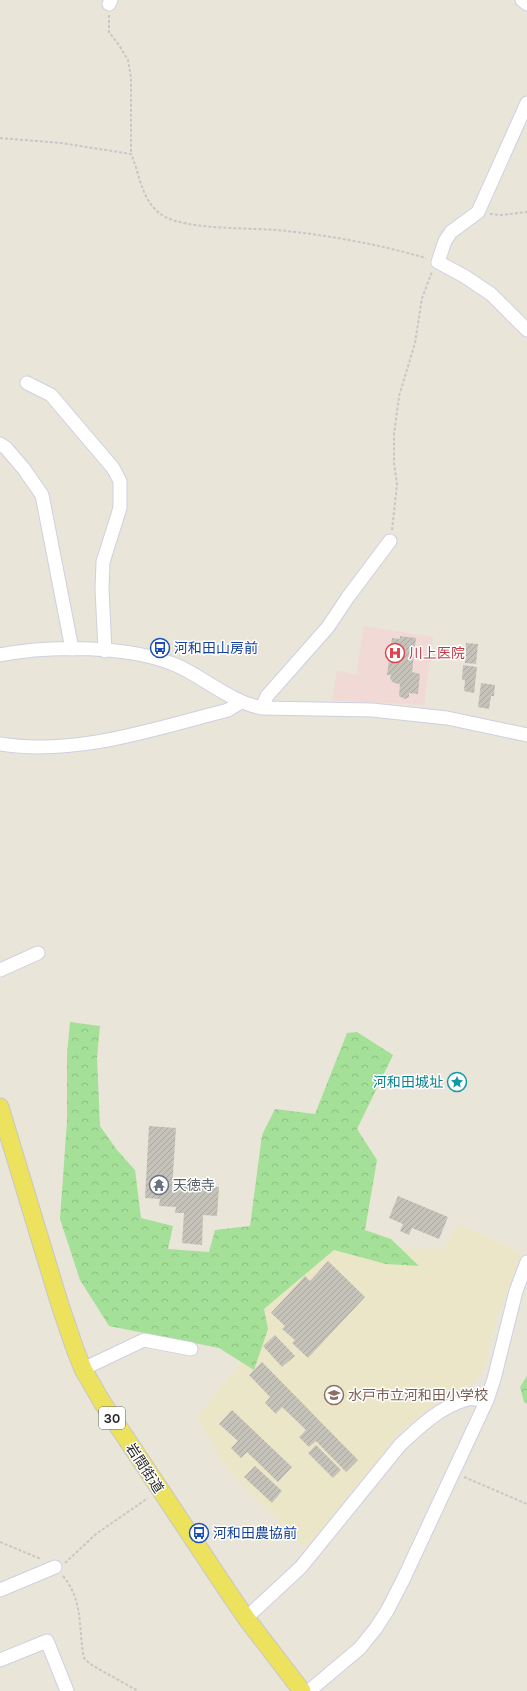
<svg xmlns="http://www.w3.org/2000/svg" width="527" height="1691" viewBox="0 0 527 1691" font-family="Karla,'Noto Sans JP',sans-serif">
<defs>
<pattern id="forest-crowns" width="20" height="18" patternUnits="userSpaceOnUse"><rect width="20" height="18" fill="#a4e097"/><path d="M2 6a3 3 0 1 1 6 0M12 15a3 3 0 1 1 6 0" fill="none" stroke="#8dc082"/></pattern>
<pattern id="building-hatch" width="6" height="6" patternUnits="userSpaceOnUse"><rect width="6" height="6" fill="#c5c2b9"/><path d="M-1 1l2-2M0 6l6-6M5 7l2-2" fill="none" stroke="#a9a79f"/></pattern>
</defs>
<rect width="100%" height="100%" fill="#eae5d9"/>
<!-- education -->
<path fill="#ece6c9" d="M458,1224l64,29 -27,70 -11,47 -11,13 -42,24 -30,24 -96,118 -80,-83 -28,-49 64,-79 -12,-13 63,-67 30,-10 100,1z"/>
<!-- medical -->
<path fill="#f1d9d6" d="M364,626l69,11 -9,68 -92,-5 5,-30 19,5z"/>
<!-- forest -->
<path fill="url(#forest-crowns)" d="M70,1022l30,4 -3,32 3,68 17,24 18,20 6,48 32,8 -5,23 41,3 6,-22 35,-4 12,-91 13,-26 40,5 32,-81 10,-1 36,23 -36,74 20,31 -12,70 26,9 28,27 -33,-2 -52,-14 -70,59 4,20 -14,41 -35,-22 -110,-22 -29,-46 -20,-61 7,-98v-67z
M527,1362v42l-3,-2 -4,-15 7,-11z"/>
<!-- building -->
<path fill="url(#building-hatch)" d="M400,636l16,2 -4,34 8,2 -2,20 -9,-1v4l-4,2 -6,-3 1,-12 -6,-1 -4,-4 1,-4h-4l5,-37 8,1z
M466,643l12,1 -2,20 -11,-1z
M463,665l14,2 -3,26 -10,-2 1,-11h-3z
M481,683l14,2 -1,11h-3l-2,13 -11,-2z
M149,1126l27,2 -4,61 8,1 1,-6 11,1 1,-5 12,1 -1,5 15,1 -2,29 -14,-1 -1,30 -20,-2 2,-30h-9l1,-6 -17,-1 1,-7 -15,-1z
M398,1196l50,21 -9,22 -27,-11 -3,7 -9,-4 3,-7 -14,-6z
M328,1261l37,36 -57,61 -16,-15 3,-3 -13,-11 3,-3 -14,-13 34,-37 5,5z
M275,1335l20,21 -13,11 -19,-21z
M262,1362l96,98 -12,12 -30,-31 -7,6 -10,-10 7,-7 -24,-23 -6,7 -11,-11 5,-6 -21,-22z
M232,1410l60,57 -14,15 -31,-30 -6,6 -10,-10 7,-7 -19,-17z
M316,1445l25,25 -8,8 -25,-25z
M255,1466l27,25 -10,12 -28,-26z"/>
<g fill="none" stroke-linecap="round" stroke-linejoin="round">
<defs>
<path id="minor" d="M522,0l5,4
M109,4l2,-4
M527,103l-49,109 -27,20 -6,9 -7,21 26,14 27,18 36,36
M27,383l24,12 62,73 7,13v27l-17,54 -1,27 3,62
M0,444l6,4 18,21 18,26 30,154
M0,655c50,-10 130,-10 178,11 28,13 53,36 84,42l110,2 75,8 80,17
M262,708l5,-12 61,-69 20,-30 42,-56
M0,744c77,12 154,-15 228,-34l13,-8
M0,970l38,-17
M83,1369l61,-29 47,9
M0,1590l55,-23
M246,1618l55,-51 99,-122c19,-18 41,-39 68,-46 5,-1 13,1 19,1
M0,1660l47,-19 20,50
M309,1691l51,-43 16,-20 11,-17 16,-31 84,-180 7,-21 22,-88 11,-29"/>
<path id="major" d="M0,1107l60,198 15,44 8,20 19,33 125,188 19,28 56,73"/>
</defs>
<!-- minor casing -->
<use href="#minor" stroke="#cfcfe0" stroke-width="15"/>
<!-- major casing -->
<use href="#major" stroke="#c7c7c7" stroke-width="19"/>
<!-- path -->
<path stroke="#c7c7c7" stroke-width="2" stroke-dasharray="3 2" stroke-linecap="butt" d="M109,15v17l10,13 9,15 3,18v76
M0,138l61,5 70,11c9,20 10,47 31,61 24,16 93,12 125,16 46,5 94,14 139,27
M490,214l11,1 26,-3
M392,530l5,-45 -3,-22v-29l5,-38 16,-53 7,-45 10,-26
M464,1477l63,27
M0,1542l41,17
M65,1563l31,-29 52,-36
M63,1576c21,25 15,53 21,82l6,6 48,27"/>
<!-- minor -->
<use href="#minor" stroke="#fff" stroke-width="13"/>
<!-- major -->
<use href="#major" stroke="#ece25d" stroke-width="17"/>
</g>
<!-- icons -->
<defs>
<symbol id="bus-ring" viewBox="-11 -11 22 22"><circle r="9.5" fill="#fff" stroke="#1a4fb4" stroke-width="1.5"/><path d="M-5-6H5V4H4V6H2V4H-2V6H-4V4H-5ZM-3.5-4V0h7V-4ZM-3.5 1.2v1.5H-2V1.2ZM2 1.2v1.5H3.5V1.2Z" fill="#1a4fb4"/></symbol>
<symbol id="hospital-ring" viewBox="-11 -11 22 22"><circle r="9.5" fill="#fff" stroke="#e0444e" stroke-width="1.5"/><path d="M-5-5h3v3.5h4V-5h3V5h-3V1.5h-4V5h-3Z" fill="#e0444e"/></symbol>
<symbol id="sight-ring" viewBox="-11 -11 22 22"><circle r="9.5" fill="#fff" stroke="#0f9aa8" stroke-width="1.5"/><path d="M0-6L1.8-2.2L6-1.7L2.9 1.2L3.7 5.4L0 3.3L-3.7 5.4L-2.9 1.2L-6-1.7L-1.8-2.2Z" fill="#0f9aa8"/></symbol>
<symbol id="temple-ring" viewBox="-11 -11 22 22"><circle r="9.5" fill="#fff" stroke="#6b7280" stroke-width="1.5"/><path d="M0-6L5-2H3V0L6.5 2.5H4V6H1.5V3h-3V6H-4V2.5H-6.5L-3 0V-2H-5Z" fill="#6b7280"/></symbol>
<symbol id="school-ring" viewBox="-11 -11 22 22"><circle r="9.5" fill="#fff" stroke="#8d6e63" stroke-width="1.5"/><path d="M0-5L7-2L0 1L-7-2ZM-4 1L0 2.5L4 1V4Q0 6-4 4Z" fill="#8d6e63"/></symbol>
</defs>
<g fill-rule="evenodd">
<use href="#bus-ring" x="149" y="637" width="22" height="22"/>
<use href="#hospital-ring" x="384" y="642" width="22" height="22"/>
<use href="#sight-ring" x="446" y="1071" width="22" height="22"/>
<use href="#temple-ring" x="148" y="1174" width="22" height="22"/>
<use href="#school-ring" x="323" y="1384" width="22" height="22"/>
<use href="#bus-ring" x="188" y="1522" width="22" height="22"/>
</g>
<g text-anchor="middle" stroke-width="3" stroke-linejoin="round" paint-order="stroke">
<!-- shield labels -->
<rect fill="#fff" stroke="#686868" stroke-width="1" x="99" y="1407" width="26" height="22" rx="3"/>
<g font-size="13" font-weight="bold" fill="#282828">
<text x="112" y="1423">30</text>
</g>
<!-- transit labels -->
<g font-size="14" fill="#164399" stroke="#fff" text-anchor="start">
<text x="174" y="653">河和田山房前</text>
<text x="213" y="1538">河和田農協前</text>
</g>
<!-- health labels -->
<g font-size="14" fill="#be3a42" stroke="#fff" text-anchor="start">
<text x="409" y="658">川上医院</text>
</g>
<!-- culture labels -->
<g font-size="14" fill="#0d838f" stroke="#fff" text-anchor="end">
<text x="443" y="1087">河和田城址</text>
</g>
<!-- worship labels -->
<g font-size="14" fill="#5b616d" stroke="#fff" text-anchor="start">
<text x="173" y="1190">天徳寺</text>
</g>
<!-- education labels -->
<g font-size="14" fill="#785e54" stroke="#fff" text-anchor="start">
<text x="348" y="1400">水戸市立河和田小学校</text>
</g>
<!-- street labels -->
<g font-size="14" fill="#282828" stroke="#fff">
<text transform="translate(145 1468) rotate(57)" y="5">岩間街道</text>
</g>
</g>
</svg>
